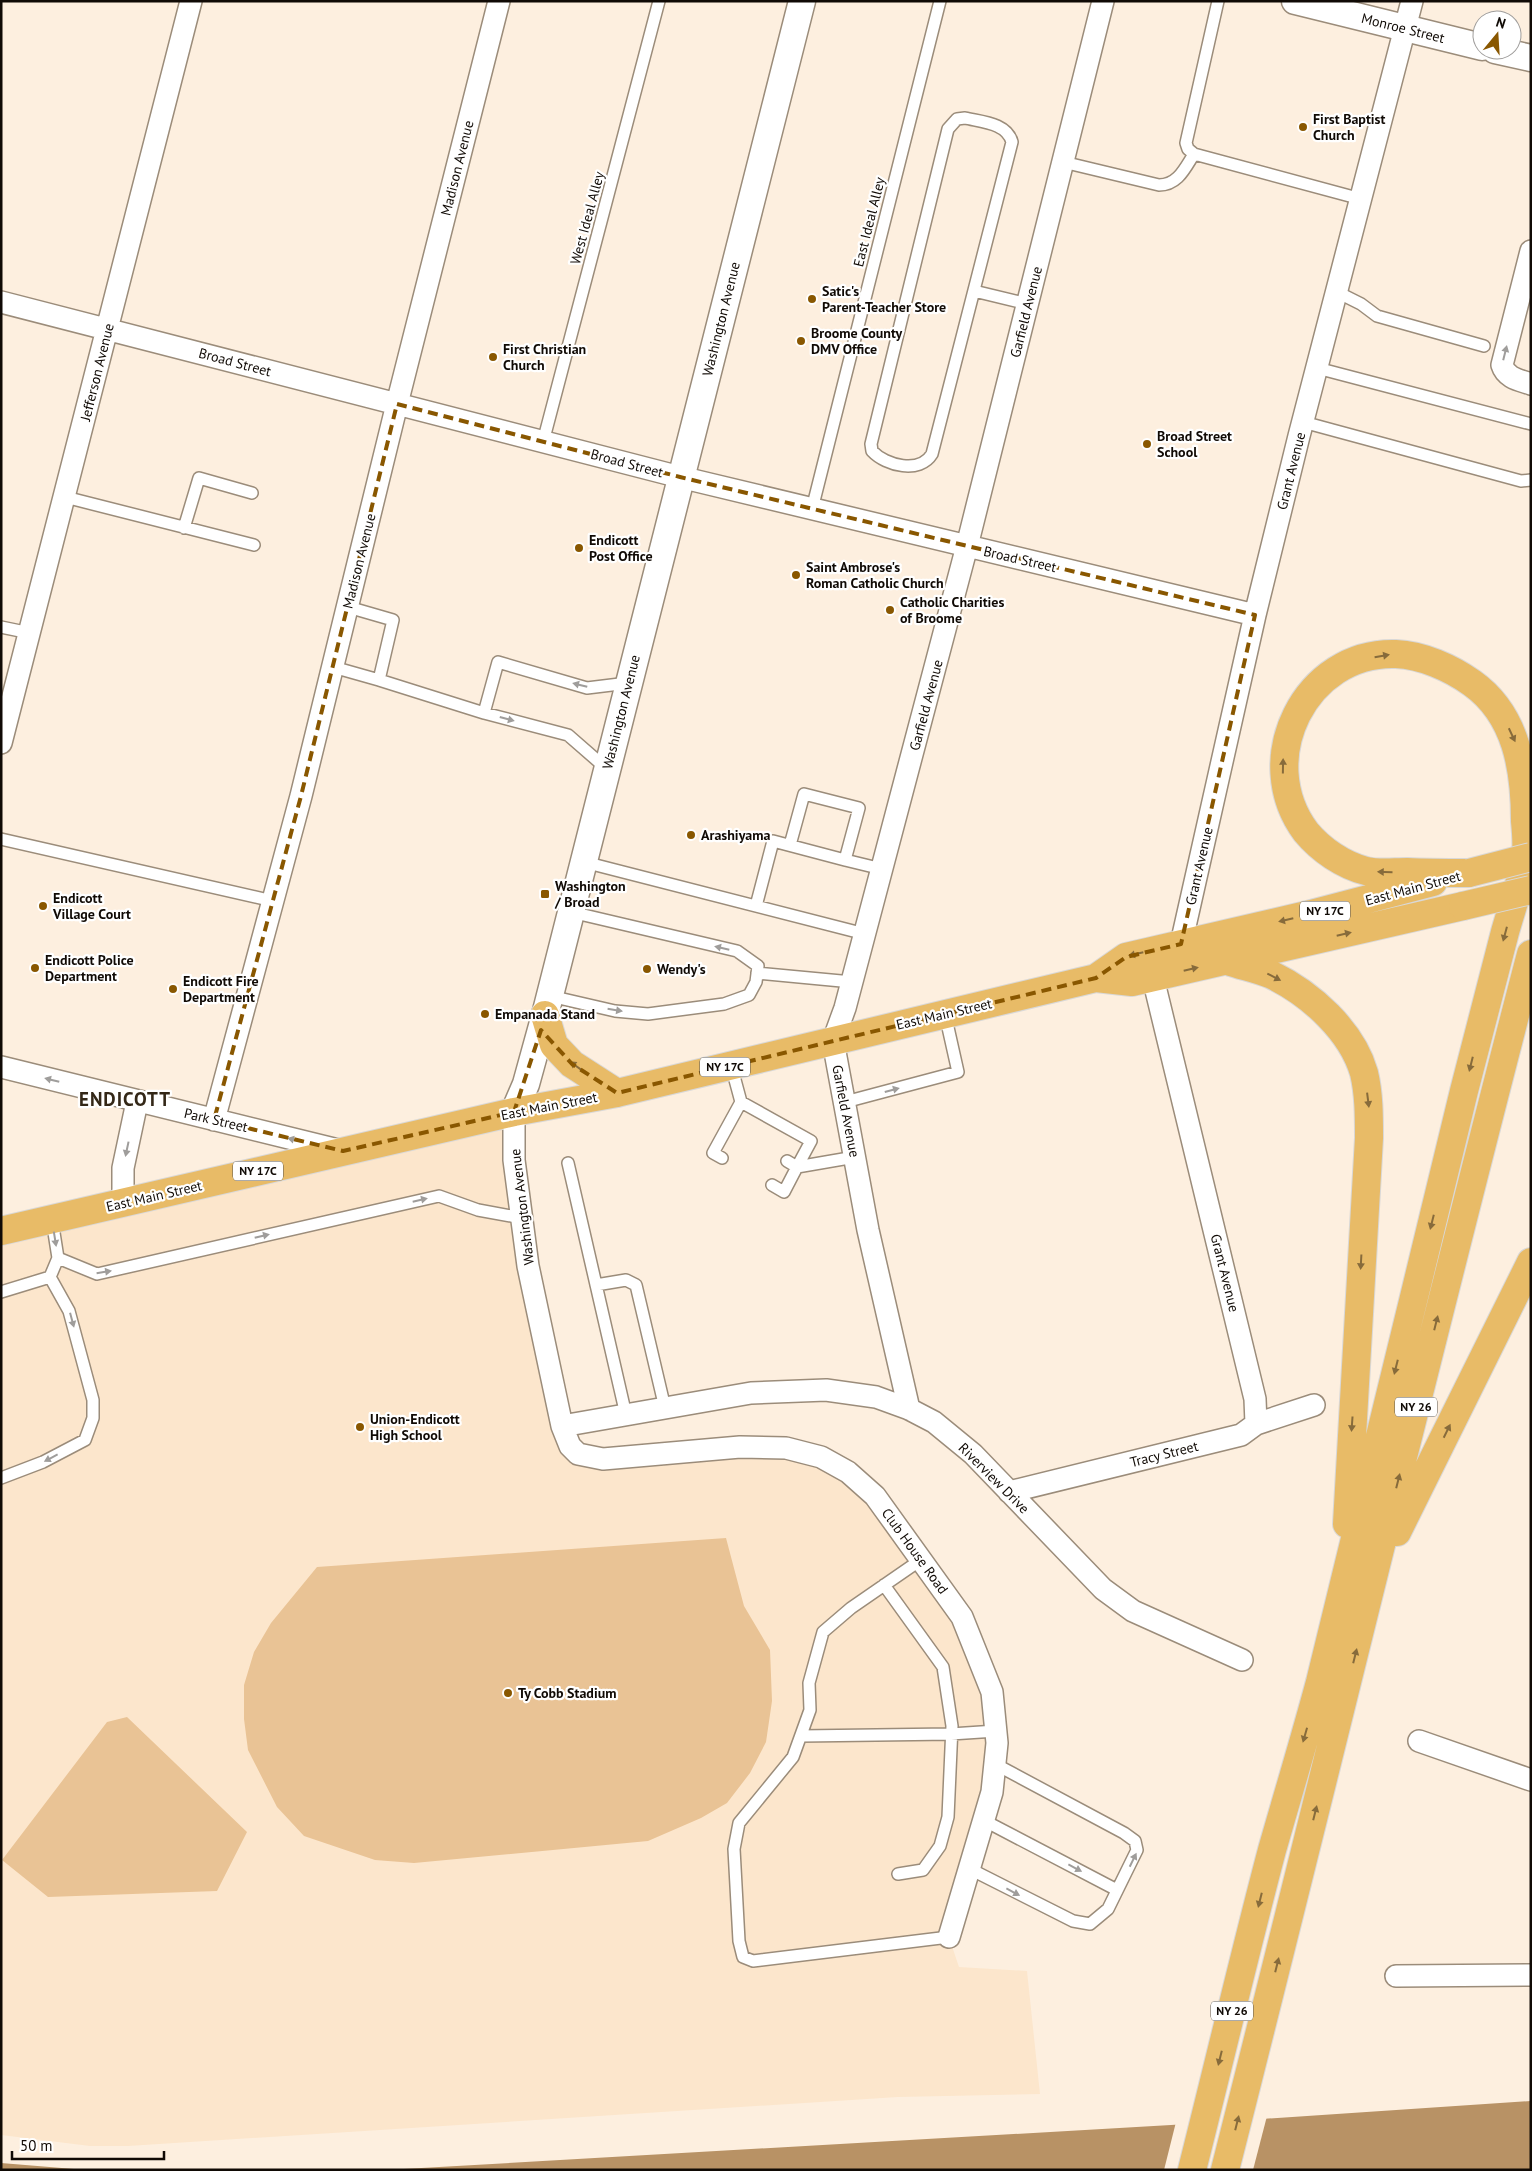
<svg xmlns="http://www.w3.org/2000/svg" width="1532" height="2171" viewBox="0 0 1532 2171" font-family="'PT Sans',sans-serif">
<rect width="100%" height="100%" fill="#fdefdf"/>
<!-- built -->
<path fill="#fce6cc" d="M514,1112v48l64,294 162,-7 108,25 114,145 35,126 -48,194 10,30 68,4 13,123 -142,3 -770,49h-38l-89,-11v-904z"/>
<!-- green -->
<path fill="#e9c395" d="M726,1538l18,68 26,44 2,51 -6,41 -16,31 -23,30 -26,15 -53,23 -234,22 -39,-3 -71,-24 -27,-29 -29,-57 -4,-31v-34l10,-33 17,-29 46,-56z
M127,1717l120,115 -30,59 -169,6 -46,-37 105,-138z"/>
<!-- water -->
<path fill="#b89265" d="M1531,2101v69h-1145l785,-45z
M1,2163l85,7h-85z"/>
<!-- pier -->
<path fill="#fdefdf" d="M1267,2116l-14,54h-89l12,-48z"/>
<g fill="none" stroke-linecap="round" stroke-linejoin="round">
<defs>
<path id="service" d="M1218,1l-32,142 2,6 6,5 167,45
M965,118c17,4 42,5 47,24l-80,312c-12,20 -46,12 -60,-3l-1,-7 77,-315 9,-10z
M1063,162l96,23c19,0 26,-17 35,-31
M974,291l54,13
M1337,292l24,12 16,12 107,30
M1317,368l214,56
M1303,422l218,59 10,-1
M543,442l116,-441
M65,497l189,48
M812,509l128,-508
M184,528l15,-50 53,15
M1,627l29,6
M333,667l46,13 14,-60 -45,-13
M379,680l105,33
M607,769l-39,-34 -84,-22 14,-51 89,26 41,-5
M1,839l272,62
M845,860l37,9
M584,862l281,72
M756,906l17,-65 72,19 14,-52 -55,-14 -14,51
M757,973l95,9
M550,996l65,15 33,3 76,-10 25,-9 7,-13 2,-16 -21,-15 -166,-39
M731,1065l10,37
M845,1102l113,-30 -13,-58
M722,1158l-9,-5 28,-51 70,39 -14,26 58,-10
M568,1163l58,252
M772,1185l12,7 13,-25 -10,-6
M58,1258l39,16 342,-78 39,14 44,8
M596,1285l30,-5 10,5 29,123
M1,1292l49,-15 8,-19 -6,-38
M1,1478l42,-16 42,-22 8,-22v-18l-24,-89 -19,-34
M922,1559l-71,49 -28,24 -14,51 1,27 -17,47 -54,66 -5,26 5,92 4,16 10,4 196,-24
M884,1585l59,82 9,59 -4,91 -8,29 -17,24 -25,4
M801,1736l150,-2 45,-3
M985,1821l132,69
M970,1869l103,52 17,3 18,-15 29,-59 -2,-9 -11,-8 -129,-69"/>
<path id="minor" d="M1531,251l-29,114c4,13 17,15 29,19
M1,302l679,175 575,138
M1,743l190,-742
M1181,944l74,-329 44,-179 113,-435
M1153,978l102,421 1,25
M1,1067l341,84
M514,1112v48l14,106 34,160 8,20 8,8 25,5 137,-12 46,1 35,9 27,15 27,24 87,121 30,75 5,51 -5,49 -43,145
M214,1120l87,-324 96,-392 102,-403
M123,1204v-36l14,-66
M909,1409l-41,-179 -35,-189 12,-33 122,-462 136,-545
M562,1426l189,-33 75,-3 50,7 33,12 25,13 39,32 130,135 30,22 109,49
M1009,1492l232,-57 15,-11 58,-19
M1419,1741l112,39
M1396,1976l135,-1"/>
<path id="tertiary" d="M1295,1l187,46
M1495,50l36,8
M514,1112l12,-28 19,-69 257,-1014"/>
<path id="primary" d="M1228,961c14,5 30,8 44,14 39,19 80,56 92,98 5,21 5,43 5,65l-22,386
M1096,978l30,-21 185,-43 122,-32
M545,1015l9,30 18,19 45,29
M1,1231l513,-119 103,-19 479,-115 36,4 331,-76
M1397,1532l134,-270
M1192,2170c27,-107 52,-214 80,-320 16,-56 33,-112 48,-168 49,-197 96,-394 144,-591 14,-53 27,-106 41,-159 7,-25 18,-55 21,-80 1,-10 0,-21 -1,-31 0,-51 -8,-106 -53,-138 -21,-15 -50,-28 -76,-29 -91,-3 -144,106 -90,178 15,18 37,33 60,39 13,3 27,1 41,1 20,1 41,1 62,1
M1225,2170c103,-405 200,-812 306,-1216"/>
</defs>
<!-- service casing -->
<use href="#service" stroke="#9b8c7a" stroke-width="14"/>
<!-- minor casing -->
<use href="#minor" stroke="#9b8c7a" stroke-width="24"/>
<!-- tertiary casing -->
<use href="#tertiary" stroke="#9b8c7a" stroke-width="29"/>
<!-- primary casing -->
<use href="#primary" stroke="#d9d8d7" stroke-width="30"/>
<!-- service -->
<use href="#service" stroke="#fff" stroke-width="11"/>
<!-- minor -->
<use href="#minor" stroke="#fff" stroke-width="21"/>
<!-- tertiary -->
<use href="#tertiary" stroke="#fff" stroke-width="26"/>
<!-- primary -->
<use href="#primary" stroke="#e8bb67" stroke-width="28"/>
<defs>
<path id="primary-bridge" d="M1469,873l62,-16
M1463,906l68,-16"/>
</defs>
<!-- primary-bridge casing -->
<use href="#primary-bridge" stroke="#d9d8d7" stroke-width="30" stroke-linecap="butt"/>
<!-- primary-bridge -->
<use href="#primary-bridge" stroke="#e8bb67" stroke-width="28"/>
</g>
<!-- one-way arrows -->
<defs><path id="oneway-solid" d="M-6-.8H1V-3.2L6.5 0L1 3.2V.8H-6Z" transform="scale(1.25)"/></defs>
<g fill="#9f9d9b">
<use href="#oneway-solid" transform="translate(1505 353) rotate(-76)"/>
<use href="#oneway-solid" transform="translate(580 685) rotate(-166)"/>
<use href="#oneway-solid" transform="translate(507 719) rotate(15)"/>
<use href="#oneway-solid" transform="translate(722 948) rotate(-167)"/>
<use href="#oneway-solid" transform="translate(615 1010) rotate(9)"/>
<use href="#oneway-solid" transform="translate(52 1080) rotate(-166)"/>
<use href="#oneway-solid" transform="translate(892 1090) rotate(-15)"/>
<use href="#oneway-solid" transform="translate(295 1140) rotate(-166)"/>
<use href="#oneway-solid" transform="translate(127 1149) rotate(102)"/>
<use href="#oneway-solid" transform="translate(420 1200) rotate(-13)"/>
<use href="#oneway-solid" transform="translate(262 1236) rotate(-13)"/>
<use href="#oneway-solid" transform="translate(55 1239) rotate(81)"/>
<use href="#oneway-solid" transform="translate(104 1272) rotate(-9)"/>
<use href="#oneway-solid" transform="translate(72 1320) rotate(75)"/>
<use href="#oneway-solid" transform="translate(51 1458) rotate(152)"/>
<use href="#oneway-solid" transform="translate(1133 1860) rotate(-64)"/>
<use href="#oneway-solid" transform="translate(1075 1868) rotate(28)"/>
<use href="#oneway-solid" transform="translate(1013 1892) rotate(28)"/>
</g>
<g fill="#876b3b">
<use href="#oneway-solid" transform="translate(1382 656) rotate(-10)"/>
<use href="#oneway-solid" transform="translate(1512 735) rotate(65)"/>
<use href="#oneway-solid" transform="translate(1283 766) rotate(-89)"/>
<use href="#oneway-solid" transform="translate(1385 872) rotate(-179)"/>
<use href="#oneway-solid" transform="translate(1286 920) rotate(167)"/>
<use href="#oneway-solid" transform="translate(1344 934) rotate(-13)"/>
<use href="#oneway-solid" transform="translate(1505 934) rotate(105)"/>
<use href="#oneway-solid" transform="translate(1136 954) rotate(167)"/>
<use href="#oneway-solid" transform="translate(1191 969) rotate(-13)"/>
<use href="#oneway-solid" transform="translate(1274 977) rotate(27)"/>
<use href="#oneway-solid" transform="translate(1471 1064) rotate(104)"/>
<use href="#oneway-solid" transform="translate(576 1066) rotate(-144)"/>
<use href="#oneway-solid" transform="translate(1368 1100) rotate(83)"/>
<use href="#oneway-solid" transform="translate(1432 1222) rotate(104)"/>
<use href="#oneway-solid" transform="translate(1361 1262) rotate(93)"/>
<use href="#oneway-solid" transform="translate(1436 1323) rotate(-76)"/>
<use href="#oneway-solid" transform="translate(1396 1367) rotate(104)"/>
<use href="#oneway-solid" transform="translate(1352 1424) rotate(94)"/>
<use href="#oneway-solid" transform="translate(1447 1431) rotate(-64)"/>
<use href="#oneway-solid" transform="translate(1398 1481) rotate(-76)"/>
<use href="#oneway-solid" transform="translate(1355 1656) rotate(-76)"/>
<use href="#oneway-solid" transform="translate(1305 1735) rotate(106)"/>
<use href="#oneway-solid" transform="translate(1315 1813) rotate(-76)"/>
<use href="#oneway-solid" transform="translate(1260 1900) rotate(104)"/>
<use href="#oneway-solid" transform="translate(1277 1965) rotate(-76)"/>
<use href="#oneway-solid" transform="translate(1220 2058) rotate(104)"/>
<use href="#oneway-solid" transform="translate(1237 2123) rotate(-76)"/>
</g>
<!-- marked area -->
<path fill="none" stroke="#895700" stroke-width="4" stroke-dasharray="10 6" stroke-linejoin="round" d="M397,404l283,73 575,138 -74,329 -55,13 -30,21 -479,115 -45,-29 -31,-34 -27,82 -171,39 -129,-31 87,-324z"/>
<!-- markers -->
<g fill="#895700" stroke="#fff" stroke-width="2">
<circle cx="1303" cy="127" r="5"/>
<circle cx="812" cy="299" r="5"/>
<circle cx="801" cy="341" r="5"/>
<circle cx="493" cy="357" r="5"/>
<circle cx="1147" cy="444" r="5"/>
<circle cx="579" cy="548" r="5"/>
<circle cx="796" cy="575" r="5"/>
<circle cx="890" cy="610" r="5"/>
<circle cx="691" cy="835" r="5"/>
<rect x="540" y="889" width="10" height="10" rx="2.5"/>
<circle cx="43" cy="906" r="5"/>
<circle cx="35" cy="968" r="5"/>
<circle cx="647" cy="969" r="5"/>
<circle cx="173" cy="989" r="5"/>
<circle cx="485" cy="1014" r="5"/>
<circle cx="360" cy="1427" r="5"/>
<circle cx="508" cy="1693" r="5"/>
</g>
<g text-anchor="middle" stroke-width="4.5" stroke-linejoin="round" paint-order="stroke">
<!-- shield labels -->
<g fill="#fff" stroke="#585450" stroke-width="1">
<rect x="1300" y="901.5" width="50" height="19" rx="4"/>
<rect x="700" y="1057.5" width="50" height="19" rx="4"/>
<rect x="233" y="1161.5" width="50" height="19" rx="4"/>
<rect x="1395" y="1397.5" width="42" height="19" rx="4"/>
<rect x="1211" y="2001.5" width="42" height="19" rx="4"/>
</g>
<g font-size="12" font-weight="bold" fill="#100a05">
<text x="1325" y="915">NY 17C</text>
<text x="725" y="1071">NY 17C</text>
<text x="258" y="1175">NY 17C</text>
<text x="1416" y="1411">NY 26</text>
<text x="1232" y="2015">NY 26</text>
</g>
<!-- street labels -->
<g font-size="14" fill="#100a05" stroke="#fff">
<text transform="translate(1403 28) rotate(14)" y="5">Monroe Street</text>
<text transform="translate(457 168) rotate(-76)" y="5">Madison Avenue</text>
<text transform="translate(587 218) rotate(-75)" y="5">West Ideal Alley</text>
<text transform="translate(869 222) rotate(-76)" y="5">East Ideal Alley</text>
<text transform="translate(1026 312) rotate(-76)" y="5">Garfield Avenue</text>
<text transform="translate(721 319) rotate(-76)" y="5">Washington Avenue</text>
<text transform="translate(235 362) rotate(15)" y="5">Broad Street</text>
<text transform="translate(97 372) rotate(-76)" y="5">Jefferson Avenue</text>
<text transform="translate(627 463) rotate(15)" y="5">Broad Street</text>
<text transform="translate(1291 471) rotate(-76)" y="5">Grant Avenue</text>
<text transform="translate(1020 559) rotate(13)" y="5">Broad Street</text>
<text transform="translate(359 561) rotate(-76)" y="5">Madison Avenue</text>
<text transform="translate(926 705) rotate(-75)" y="5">Garfield Avenue</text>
<text transform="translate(621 712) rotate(-76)" y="5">Washington Avenue</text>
<text transform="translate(1199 866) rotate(-77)" y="5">Grant Avenue</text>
<text transform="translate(1413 888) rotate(-15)" y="5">East Main Street</text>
<text transform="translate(944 1014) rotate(-13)" y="5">East Main Street</text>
<text transform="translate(549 1106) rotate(-11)" y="5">East Main Street</text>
<text transform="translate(846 1111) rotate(79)" y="5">Garfield Avenue</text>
<text transform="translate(216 1120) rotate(13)" y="5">Park Street</text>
<text transform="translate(154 1196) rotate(-13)" y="5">East Main Street</text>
<text transform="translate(522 1207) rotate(-97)" y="5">Washington Avenue</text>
<text transform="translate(1225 1273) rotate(76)" y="5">Grant Avenue</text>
<text transform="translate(1164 1454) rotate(-14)" y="5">Tracy Street</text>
<text transform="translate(994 1478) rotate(45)" y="5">Riverview Drive</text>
<text transform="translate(915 1551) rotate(54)" y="5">Club House Road</text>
</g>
<!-- poi labels -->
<g font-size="14" font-weight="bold" fill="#100a05" stroke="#fff" text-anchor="start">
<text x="1313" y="124">First Baptist<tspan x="1313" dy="16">Church</tspan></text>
<text x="822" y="296">Satic's<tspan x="822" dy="16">Parent-Teacher Store</tspan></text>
<text x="811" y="338">Broome County<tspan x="811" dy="16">DMV Office</tspan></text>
<text x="503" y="354">First Christian<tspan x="503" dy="16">Church</tspan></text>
<text x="1157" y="441">Broad Street<tspan x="1157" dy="16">School</tspan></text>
<text x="589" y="545">Endicott<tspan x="589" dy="16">Post Office</tspan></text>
<text x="806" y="572">Saint Ambrose's<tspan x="806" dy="16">Roman Catholic Church</tspan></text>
<text x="900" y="607">Catholic Charities<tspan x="900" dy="16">of Broome</tspan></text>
<text x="701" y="840">Arashiyama</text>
<text x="555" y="891">Washington<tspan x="555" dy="16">/ Broad</tspan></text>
<text x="53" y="903">Endicott<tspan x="53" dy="16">Village Court</tspan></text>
<text x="45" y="965">Endicott Police<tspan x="45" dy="16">Department</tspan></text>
<text x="657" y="974">Wendy's</text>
<text x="183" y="986">Endicott Fire<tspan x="183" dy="16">Department</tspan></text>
<text x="495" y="1019">Empanada Stand</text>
<text x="370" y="1424">Union-Endicott<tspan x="370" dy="16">High School</tspan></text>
<text x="518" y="1698">Ty Cobb Stadium</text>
</g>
<!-- district labels -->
<g font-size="19" font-weight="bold" letter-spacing="1" fill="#332717" stroke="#fff">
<text x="125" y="1106">ENDICOTT</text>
</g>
</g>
<!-- border -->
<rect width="1532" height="2171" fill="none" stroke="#100a05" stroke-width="5"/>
<!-- north arrow -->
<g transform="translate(1497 35) rotate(18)"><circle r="24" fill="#ffffff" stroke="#9f9d9b"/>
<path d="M0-4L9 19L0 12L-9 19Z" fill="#895700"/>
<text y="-8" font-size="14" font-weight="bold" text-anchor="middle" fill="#100a05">N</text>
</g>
<!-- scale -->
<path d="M12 2151v8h152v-8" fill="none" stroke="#100a05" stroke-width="2.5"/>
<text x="20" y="2151" font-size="15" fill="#100a05" stroke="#ffffff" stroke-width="4" paint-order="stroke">50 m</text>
</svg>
